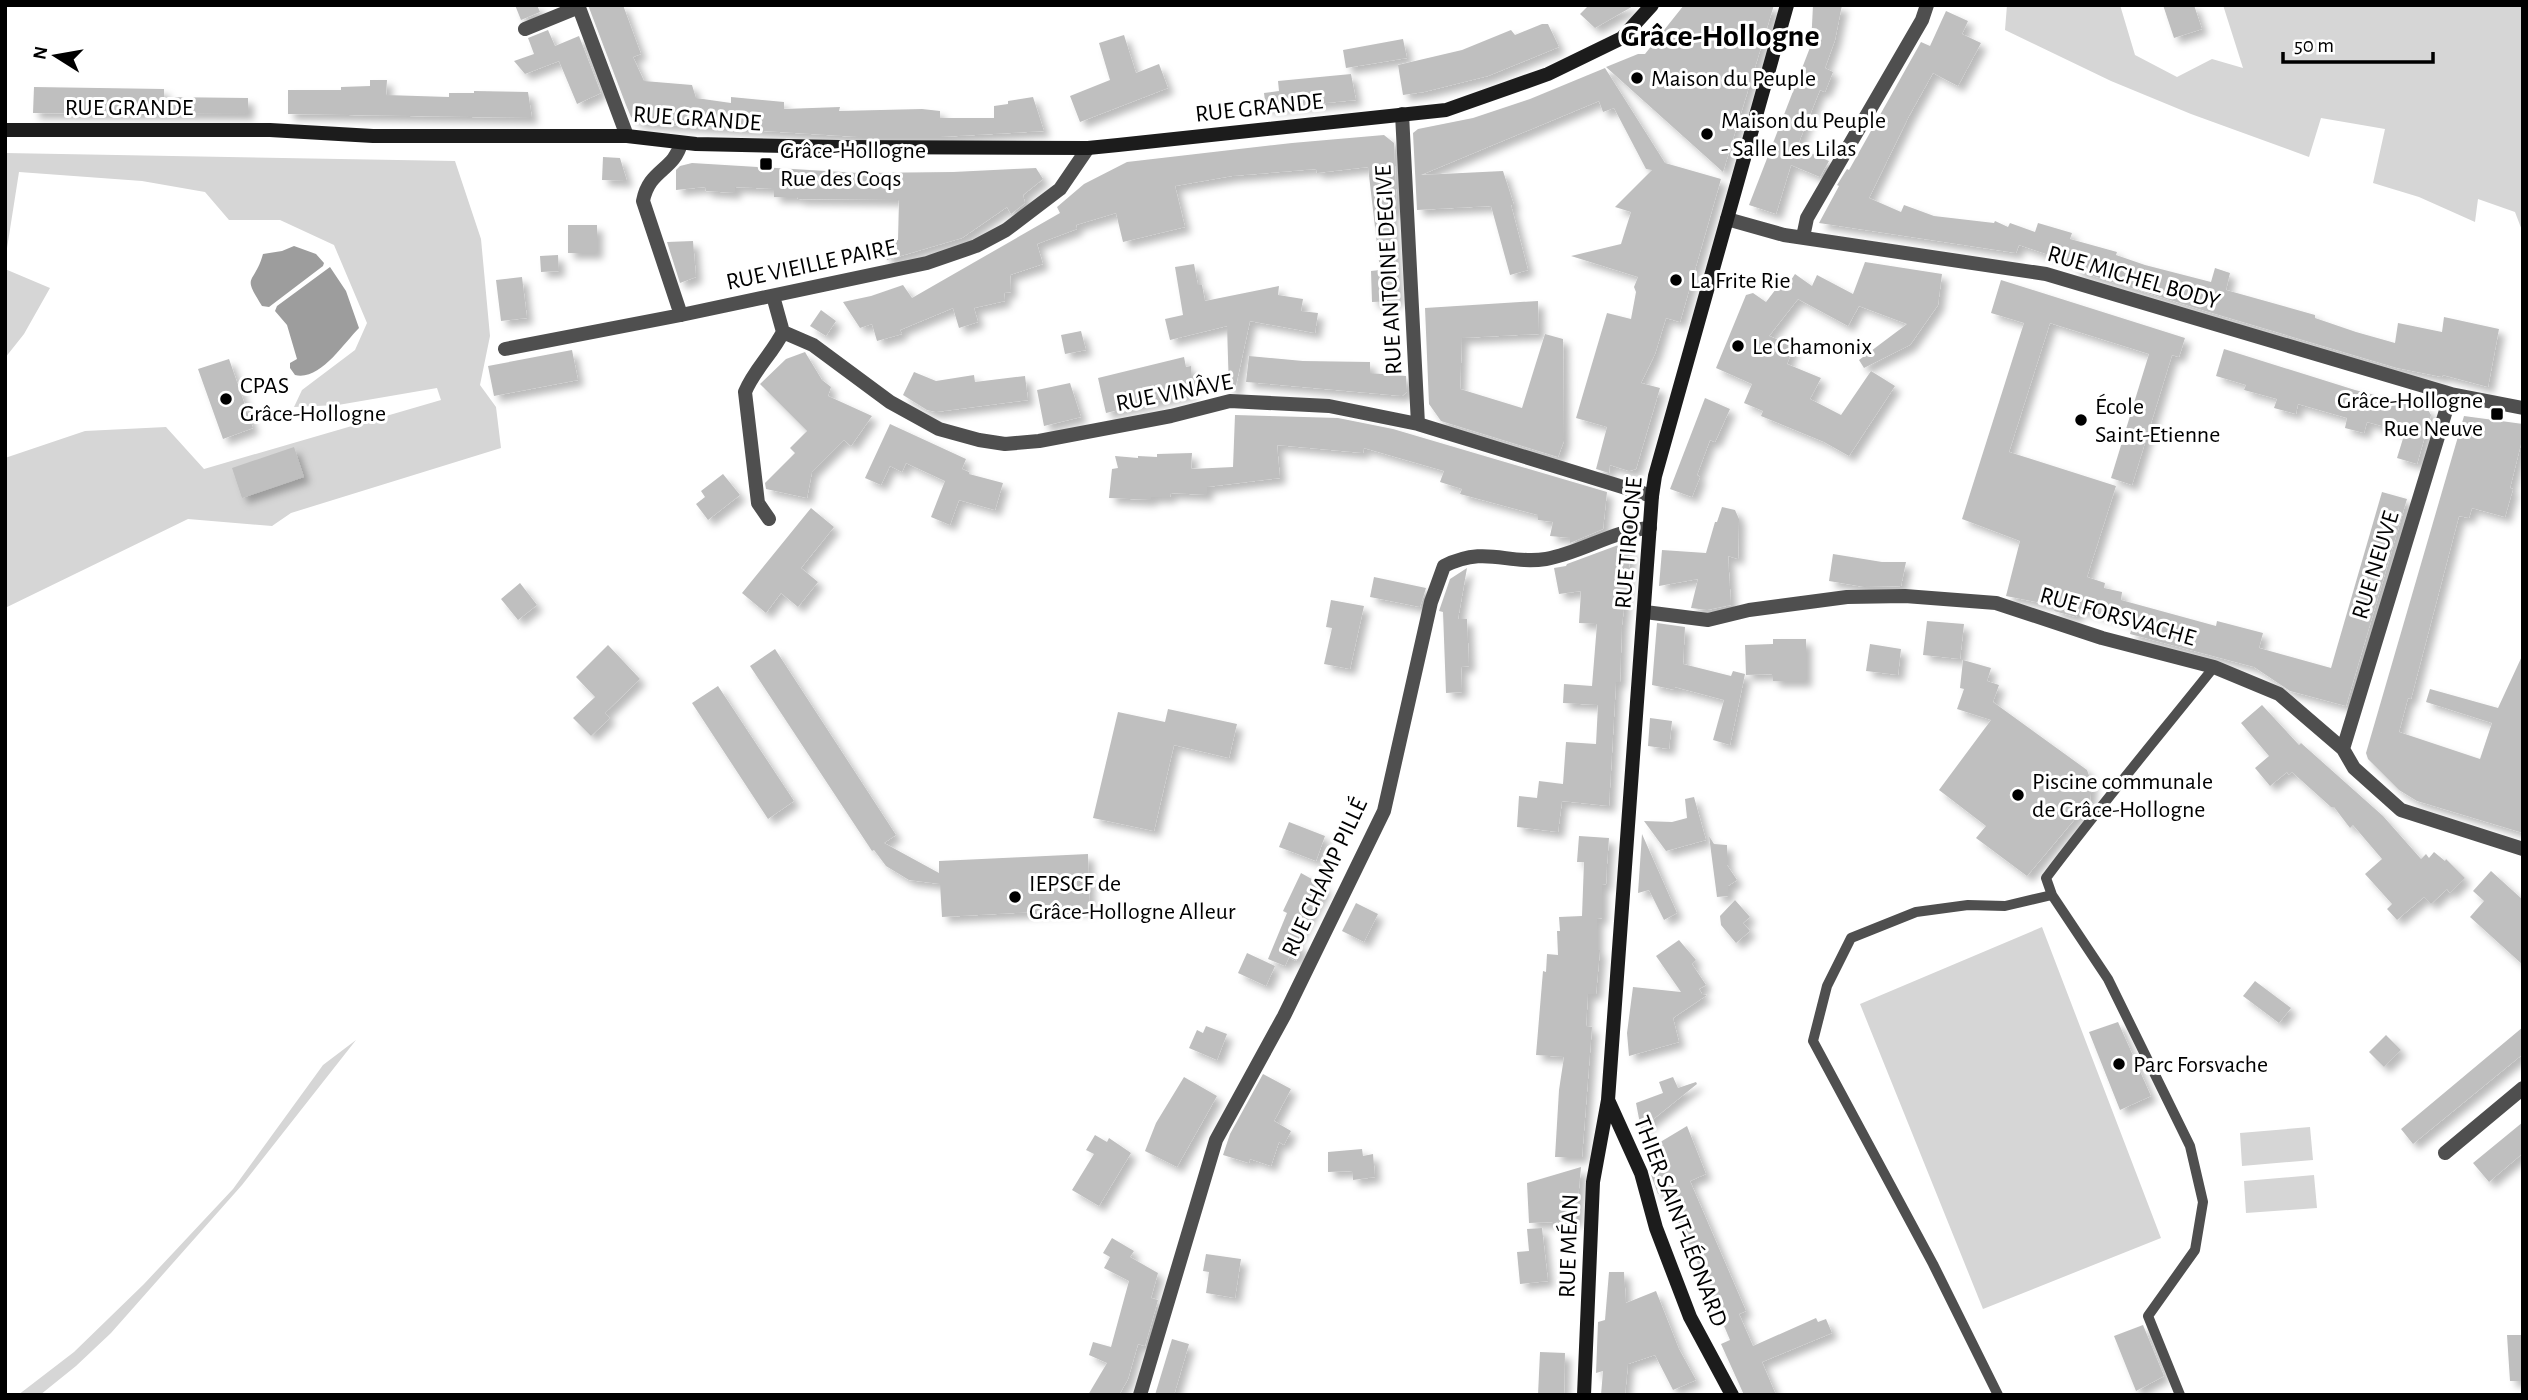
<svg xmlns="http://www.w3.org/2000/svg" width="2528" height="1400" viewBox="0 0 2528 1400" font-family="'Alegreya Sans',sans-serif">
<defs>
<filter id="shadow"><feDropShadow dx="6" dy="6" stdDeviation="3.5" flood-color="#0004"/></filter>
</defs>
<rect width="100%" height="100%" fill="#fff"/>
<!-- green -->
<path fill="#d6d6d6" d="M2007,5h113l15,50 42,22 35,-18 31,9 -20,-63h300v228l-8,-21 -37,-13 -3,23 -56,-25 -46,-14 12,-54 -64,-11 -12,39 -118,-43 -80,-33 -106,-51z
M5,153l450,8 26,78 9,97 -10,49 16,22 5,41 -210,65 -19,13 -84,-7 -183,89v-150l80,-27 81,-4 38,42 237,-69 -4,-12 -99,17 -44,2 8,-17 53,-40 12,-27 -33,-78 -54,-25h-51l-24,-28 -63,-11 -123,-9 -14,89z
M5,269l45,19 -26,46 -19,24z
M2042,927l119,311 -178,71 -123,-305z
M356,1040l-114,145 -131,148 -35,33 -36,29h-22l56,-43 70,-68 89,-95 90,-124z
M2310,1127l3,33 -71,6 -2,-33z
M2314,1175l3,33 -71,5 -2,-32z"/>
<!-- water -->
<path fill="#9d9d9d" d="M294,246l22,8 8,9 -1,3 -54,41 -7,-1c-21,-33 -8,-20 1,-52l19,-3z
M330,267l16,24 13,37c-16,16 -39,53 -64,47l-5,-7v-5l7,-4 -10,-34 -12,-14 2,-5z"/>
<!-- building -->
<path fill="#bfbfbf" filter="url(#shadow)" d="M515,5h22l3,7 -19,8z
M588,5h35l18,49 -8,3 11,24 48,4 4,13 35,5v-6l53,5v7l56,-2 -1,4 83,-2 18,2v7h54v-12l14,-2v-3l25,-4 11,34 -104,6h-82l-218,-14 -9,-6 -5,-12z
M1589,5h46l-40,23 -15,-14z
M1684,5h90l-51,167 -117,-105 32,-13h7z
M1813,5h29l-7,35 -10,28 8,4 -8,20 -5,-2 -23,57 32,14 -9,16 -29,-12 -15,49 -27,-9 62,-160z
M2163,5h31l8,24 -28,9z
M1946,11l22,10 -6,13 19,9 -23,43 -25,-13 -24,43 -40,82 32,14 3,-7 30,11 60,7 1,-2 13,6 2,-4 25,9 3,-9 34,10 -2,6 47,13 -1,3 29,10 66,17 4,-14 15,5 -4,17 89,25v3l41,14 39,11 3,-20 44,9 2,-15 55,12 -11,58 -45,-12 -1,2 -45,-9 -195,-58 -128,-40 2,-6 -57,-19 -3,8 -197,-30 20,-37 -2,-1 10,-16 2,1 72,-128 9,4z
M1542,24h6l11,23 -71,29 -64,16 -21,3 -5,-30 64,-15 49,-20 4,5z
M548,30l7,16 24,-10 22,57 -24,11 -18,-43 -34,13 -11,-13 20,-7 -6,-16z
M1124,35l12,38 23,-9 9,24 -88,34 -10,-26 40,-16 -11,-37z
M1403,39l4,19 -61,10 -3,-18z
M1605,68l60,95 56,16 -41,143 -14,-4 -11,36 -14,29 19,5 -24,81 -7,2 -19,-6 -1,8 -13,-4 11,-42 -31,-9 31,-105 24,6 5,-27 -2,-5 4,-10 -67,-21 50,-12 10,-32 -16,-5 37,-37 -6,-1 -32,-61 -11,4 -4,-11 -178,74 82,-4 11,34h-3l17,65 -18,5 -19,-69 -74,4 -4,-77 5,-4 55,-11 57,-19z
M1351,74l5,26 -90,9 -2,-16 15,-2 -1,-10z
M370,80h17l-1,15 63,2v-4h25v-2l54,1 4,26 -244,-4v-24h53v-3l29,-1z
M34,87l130,2v8l84,1v16l-215,-1z
M1384,135l10,8 3,68h-5l6,90 -26,1 -1,-31 9,-1 -12,-103 -51,6 -1,-4 -84,7 -57,10 10,41 -62,15 -7,-29 -40,12 1,4 -40,15 6,20 -33,11 1,17 -7,1 1,8 -31,7 4,14 -19,6 -6,-20 -53,22 2,4 -25,7 -5,-17 -12,4 -17,-26 28,-6 32,-11 9,13 148,-85 -3,-6 27,-23 43,-22 165,-19z
M603,157l17,1 7,23 -25,-1z
M692,163l167,10 94,-1 83,-4 7,11 -20,16 2,8 -14,11 -4,-7 -45,31 -75,22 -5,-15 16,-5 1,-40 -101,-1 -1,-2h-23v-8l-39,-2v6l-29,-2 -1,-4 -29,3v-20l4,-4z
M568,225h29v28h-29z
M693,241l3,36 -16,6 -13,-41z
M558,255l1,16 -18,1 -1,-16z
M1865,262l77,12 -4,31 -28,40 -46,23 -5,-8 48,-36 -48,-18 -11,20 -50,-27 -29,37 25,10 -7,18 34,14 -11,21 31,16 30,-44 24,15 -46,70 -25,-14 -63,-26 2,-5 -19,-8 8,-19 -36,-16 30,-73 7,-2 13,9 13,-17 6,4 10,-15 17,12 5,-11 36,19z
M1194,264l4,21h4l3,16 74,-15 -1,9 25,4 -2,12 17,2 -3,20 -65,-12 -15,69h-6l-2,-64 -57,14 -5,-21 18,-4 -8,-48z
M522,277l5,41 -26,3 -5,-41z
M2001,280l184,58 -6,19 -7,-2 -40,130 -21,-7 38,-124 -99,-31 -41,129 107,34 -29,91 18,6 -1,5 18,4 -1,8 95,26 1,-5 46,12 -4,15 72,20 51,-176 25,7 -61,207 -56,-15 -36,-24 -124,-33 3,-11 -54,-14 -3,8 -22,-6 2,-5 -50,-10 14,-55 -58,-22 62,-196 -33,-10z
M1538,301l1,33 -77,4 -2,51 62,19 23,-74 18,5 1,102 -6,16 -117,-36 -12,-17 -4,-96z
M821,310l15,11 -10,15 -16,-10z
M1081,331l5,19 -21,4 -4,-19z
M2224,349l131,41 72,18 4,7 -14,49 -20,-6 8,-26 -38,-10 -3,11 -19,-5 2,-10 -49,-14 -2,10 -22,-6 3,-9 -33,-9 2,-5 -30,-9z
M572,350l6,30 -84,16 -6,-30z
M805,352l17,28 9,7 -3,9 44,20 -21,30 -7,-6 -32,32 -5,26 -41,-9 -1,-6 30,-30 -5,-5 17,-17 -47,-47 26,-25z
M1249,356l54,5 67,1v11l36,3 1,16 -5,4 -156,-14z
M1184,357l2,10 5,-1v27l-85,20 -8,-35z
M229,359l24,69 -30,11 -25,-70z
M914,372l22,9 38,-6 1,7 50,-6 3,24 -92,12 -9,-2 -24,-15z
M1070,383l11,34 -37,9 -7,-36z
M1705,398l25,11 -15,33 -5,-2 -13,35 3,2 -8,20 -22,-8z
M1235,415l103,3 55,11 214,63 -4,37 -33,14v-5l-20,-2 3,-14 -15,-2v-5l-78,-21 2,-5 -22,-7 4,-11 -80,-23 -1,5 -86,-8 3,33 -73,9v8l-36,-2 -1,4h-19v3l-42,-2 3,-29 6,-1 -3,-12 23,2v-2l19,1v-3l35,-1 -1,16 42,-2z
M2464,416l59,8v20h-2l-11,44 3,1 -8,28 -33,-9 -3,10 -10,-2 -42,160 -6,23 -3,-1 -9,34 81,27 12,-36 -66,-21 4,-13 68,19 25,-54v179l-106,-32 -18,-11 -31,-31 -2,-6z
M890,424l76,35 -4,10 7,3v2l34,9 -8,27 -36,-10 -9,25 -19,-8 14,-36 -39,-18 -4,9 -12,-6 -9,19 -16,-7z
M294,447l10,30 -62,21 -10,-30z
M723,474l17,21 -32,25 -12,-16 9,-7 -4,-6z
M1722,507l13,3 4,9 -1,40 -10,-3 3,49 -24,5 -16,-2 7,-29 -39,7 3,-36 44,3 9,-31h2z
M811,508l23,19 -33,41 17,14 -20,25 -17,-14 -15,20 -24,-20z
M1621,544l10,7 -9,74 -2,57h-4l-7,124 -47,-5 -4,31 -41,-5 2,-31 18,2 2,-17 24,3 3,-42 30,2 2,-39 -35,-2 1,-19 28,2 5,-62 -18,-1 2,-32 -22,3 -5,-26 12,-2 1,-2z
M1833,554l49,8h24l-5,24 -37,1 -35,-6z
M1467,568l-9,51h9l2,47 -8,1 1,25 -16,1 -3,-81 -4,-1 11,-32z
M1374,577l52,11 -6,19 -50,-10z
M520,583l17,22 -19,15 -17,-21z
M1331,600l33,6 -14,63 -26,-5 8,-36 -6,-1z
M1927,621l37,3 -4,35 -37,-4z
M1657,623l28,4 -2,37 48,12 2,-5 12,3 -15,71 -17,-5 11,-40 -49,-13v3l-23,-5z
M1773,639h33v42h-33v-7l-27,1 -1,-30 28,-1z
M1870,644l31,5 -3,26 -32,-4z
M608,645l32,34 -35,34 5,5 -19,18 -18,-18 22,-21 -19,-20z
M775,649l121,186 -12,8 55,30v-12l149,-7 2,55 -148,8 -2,-33 -31,-4 -23,-14 -12,-16 -2,1 -122,-185z
M1963,660l28,8 -4,13 12,4 -6,17 94,68 5,14 -2,17 -63,75 -51,-38 10,-12 -47,-36 52,-70 -34,-11 7,-20 -4,-1z
M718,686l76,115 -26,18 -76,-116z
M2262,705l37,40 2,-2 82,73 38,43 5,-5 3,4 5,-6 11,9 1,-2 19,19 -15,15 -3,-4 -16,15 -7,-7 -27,23 -10,-11 5,-5 -27,-30 17,-15 -29,-34 -3,3 -16,-21h-3l-39,-35 -3,3 -2,-3 -17,14 -15,-18 14,-12 -28,-33z
M1168,709l69,15 -8,34 -55,-13 -20,86 -61,-13 25,-106 47,10z
M1650,718l22,3 -3,28 -21,-3z
M1694,797l12,43 -40,11 -22,-30 28,1 15,-4 -2,-19z
M1289,822l36,14 -9,25 -37,-14z
M1642,834l35,79 -13,7 -15,-30 -11,3z
M1579,836l30,2 -2,26 -1,20 -4,1v33l-5,1v31h3l-4,44h-8l-2,32 6,1 -10,130h-27l4,-67 5,-33 -28,-2 7,-84 3,1 1,-18 11,1 -1,-24h3l-1,-14 23,-1 2,-54h-7z
M1709,836l5,8 13,1v20l10,15 -9,6v10l-11,1z
M2491,871l32,29v65l-53,-48 14,-16 -11,-10z
M1301,873l25,14 -32,56 8,3 -6,15 -7,-4 -4,9 -17,-7 19,-46 -4,-2z
M1735,900l15,17 -7,6 7,8 -14,12 -15,-18 -1,-9z
M1356,903l22,11 -14,28 -22,-11z
M1679,940l17,20 -4,4 14,21 -7,4 3,5 5,1 -34,23 6,24 -50,14 -2,-23 6,-46 48,5 -25,-36z
M1247,953l28,13 -9,20 -28,-13z
M2255,981l36,27 -12,15 -36,-27z
M2118,1022l33,74 -31,14 -31,-78z
M1206,1026l21,8 -10,26 -28,-12 8,-18 6,3z
M2523,1027v27l-110,90 -12,-15z
M2386,1035l15,15 -17,17 -15,-15z
M1263,1074l28,15 -17,32 17,10 -7,14 -5,-3 -8,24 -21,-7 -1,4 -26,-8 7,-21z
M1184,1077l33,19 -40,71 -32,-16 11,-28z
M1673,1077l5,11 18,-6 1,2 -56,45 -5,-26 27,-10 -4,-11z
M2523,1122v31l-34,29 -16,-19z
M1687,1126l19,48 -16,7 56,130 -7,3 14,32 63,-28 2,4 8,-3 6,14 -70,29 14,33h-32l-23,-51 9,-4 -39,-92 -27,-56 -6,2 -7,-19 5,-1 -9,-24z
M1095,1135l12,7 2,-4 22,15 -32,53 -27,-16 22,-36 -8,-4z
M1362,1149l1,7 10,-2 2,23 -22,3 -1,-9 -24,1v-20z
M1581,1167l-5,54 -47,2 -2,-40z
M1542,1228l6,53 -28,3 -3,-32 12,-1 -2,-22z
M1112,1238l22,13 -4,6 28,16 -7,25 7,2 -13,46 -7,-2 -10,35 -9,16h-31l19,-32 -18,-8 4,-13 18,5 18,-66 -25,-13 6,-11 -7,-4z
M1206,1254l35,5 -6,39 -29,-5 3,-21 -6,-1z
M1609,1272h15l2,31 30,-12 23,58 17,31 -23,10 -18,-35 -27,9 -3,31h-24l2,-24 -7,2 2,-51 7,-2z
M2143,1325l21,51 -28,15 -22,-55z
M2507,1335h16v46h-13z
M1172,1339l17,5 -15,51h-19z
M1540,1352l25,1 -1,42h-26z"/>
<g fill="none" stroke-linecap="round" stroke-linejoin="round">
<!-- lane -->
<path stroke="#4f4f4f" stroke-width="10" d="M1998,1395l-65,-131 -120,-223 14,-55 24,-48 65,-26 52,-7 37,1 47,-11
M2180,1395l-32,-79 47,-66 8,-48 -13,-56 -82,-167 -56,-84 -6,-17c54,-72 112,-141 168,-211"/>
<!-- street -->
<path stroke="#4f4f4f" stroke-width="14" d="M578,5l49,131
M525,29l54,-22
M1402,114l16,310
M1727,219l57,16 262,39 405,120 72,14
M1803,237l4,-19 115,-198 5,-15
M773,296l10,36 30,13 77,57 49,27 40,11 26,4 34,-3 132,-25 59,-15 99,5 89,18 234,72
M681,315l-38,-114c6,-32 31,-30 38,-58
M505,349l176,-34 246,-52 49,-17 30,-16 54,-41 28,-41
M769,519l-11,-16 -13,-111c9,-22 27,-38 38,-60
M1645,612l63,8 41,-10 98,-13 58,-1 91,7 106,35 112,29 65,27 64,55 11,19 47,42 122,39
M2343,749l108,-355
M2445,1153l78,-65
M1140,1395l76,-255 68,-124 100,-205 47,-209 13,-36c43,-21 62,-1 102,-7 36,-6 67,-29 104,-31"/>
<!-- secondary -->
<path stroke="#1c1c1c" stroke-width="14" d="M5,130h265l103,6h254l69,8 143,3 249,1 30,-3 328,-35 102,-36 74,-36 30,-33
M1608,1100l33,73 15,55 34,89 42,78
M1584,1395l9,-213 15,-82 44,-604 3,-20 132,-471"/>
</g>
<!-- markers -->
<g fill="#000" stroke="#fff" stroke-width="2.5">
<circle cx="1637" cy="78" r="7"/>
<circle cx="1707" cy="134" r="7"/>
<rect x="759" y="157" width="14" height="14" rx="3.5"/>
<circle cx="1676" cy="280" r="7"/>
<circle cx="1738" cy="346" r="7"/>
<circle cx="226" cy="399" r="7"/>
<rect x="2490" y="407" width="14" height="14" rx="3.5"/>
<circle cx="2081" cy="420" r="7"/>
<circle cx="2018" cy="795" r="7"/>
<circle cx="1015" cy="897" r="7"/>
<circle cx="2119" cy="1064" r="7"/>
</g>
<g text-anchor="middle" stroke-width="6" stroke-linejoin="round" paint-order="stroke">
<!-- poi labels -->
<g font-size="24" fill="#000" stroke="#fff" text-anchor="start">
<text x="1651" y="86">Maison du Peuple</text>
<text x="1721" y="128">Maison du Peuple<tspan x="1721" dy="28">- Salle Les Lilas</tspan></text>
<text x="780" y="158">Grâce-Hollogne<tspan x="780" dy="28">Rue des Coqs</tspan></text>
<text x="1690" y="288">La Frite Rie</text>
<text x="1752" y="354">Le Chamonix</text>
<text x="240" y="393">CPAS<tspan x="240" dy="28">Grâce-Hollogne</tspan></text>
<text x="2483" y="408" text-anchor="end">Grâce-Hollogne<tspan x="2483" dy="28">Rue Neuve</tspan></text>
<text x="2095" y="414">École<tspan x="2095" dy="28">Saint-Etienne</tspan></text>
<text x="2032" y="789">Piscine communale<tspan x="2032" dy="28">de Grâce-Hollogne</tspan></text>
<text x="1029" y="891">IEPSCF de<tspan x="1029" dy="28">Grâce-Hollogne Alleur</tspan></text>
<text x="2133" y="1072">Parc Forsvache</text>
</g>
<!-- street labels -->
<g font-size="24" fill="#000" stroke="#fff">
<text x="129" y="115">RUE GRANDE</text>
<text transform="translate(1259 107) rotate(-6)" y="8">RUE GRANDE</text>
<text transform="translate(697 118) rotate(4)" y="8">RUE GRANDE</text>
<text transform="translate(811 264) rotate(-12)" y="8">RUE VIEILLE PAIRE</text>
<text transform="translate(1388 270) rotate(-93)" y="8">RUE ANTOINE DEGIVE</text>
<text transform="translate(2134 277) rotate(16)" y="8">RUE MICHEL BODY</text>
<text transform="translate(1174 392) rotate(-11)" y="8">RUE VINÂVE</text>
<text transform="translate(1628 543) rotate(-85)" y="8">RUE TIROGNE</text>
<text transform="translate(2375 565) rotate(-73)" y="8">RUE NEUVE</text>
<text transform="translate(2118 616) rotate(16)" y="8">RUE FORSVACHE</text>
<text transform="translate(1324 877) rotate(-65)" y="8">RUE CHAMP PILLÉ</text>
<text transform="translate(1681 1221) rotate(69)" y="8">THIER SAINT-LÉONARD</text>
<text transform="translate(1568 1246) rotate(-88)" y="8">RUE MÉAN</text>
</g>
<!-- district labels -->
<g font-size="32" font-weight="bold" fill="#000" stroke="#fff">
<text x="1720" y="46">Grâce-Hollogne</text>
</g>
</g>
<!-- border -->
<rect width="2528" height="1400" fill="none" stroke="#000000" stroke-width="14"/>
<!-- north arrow -->
<g transform="translate(56 56) rotate(281)" stroke="#ffffff" stroke-width="5" paint-order="stroke">
<path d="M0-5L12 26L0 18L-12 26Z" fill="#000000"/>
<text y="-10" font-size="19" font-weight="bold" text-anchor="middle" fill="#000000">N</text>
</g>
<!-- scale -->
<path d="M2283 52v10h150v-10" fill="none" stroke="#000000" stroke-width="3.5"/>
<text x="2294" y="52" font-size="21" fill="#000000" stroke="#ffffff" stroke-width="5" paint-order="stroke">50 m</text>
</svg>
